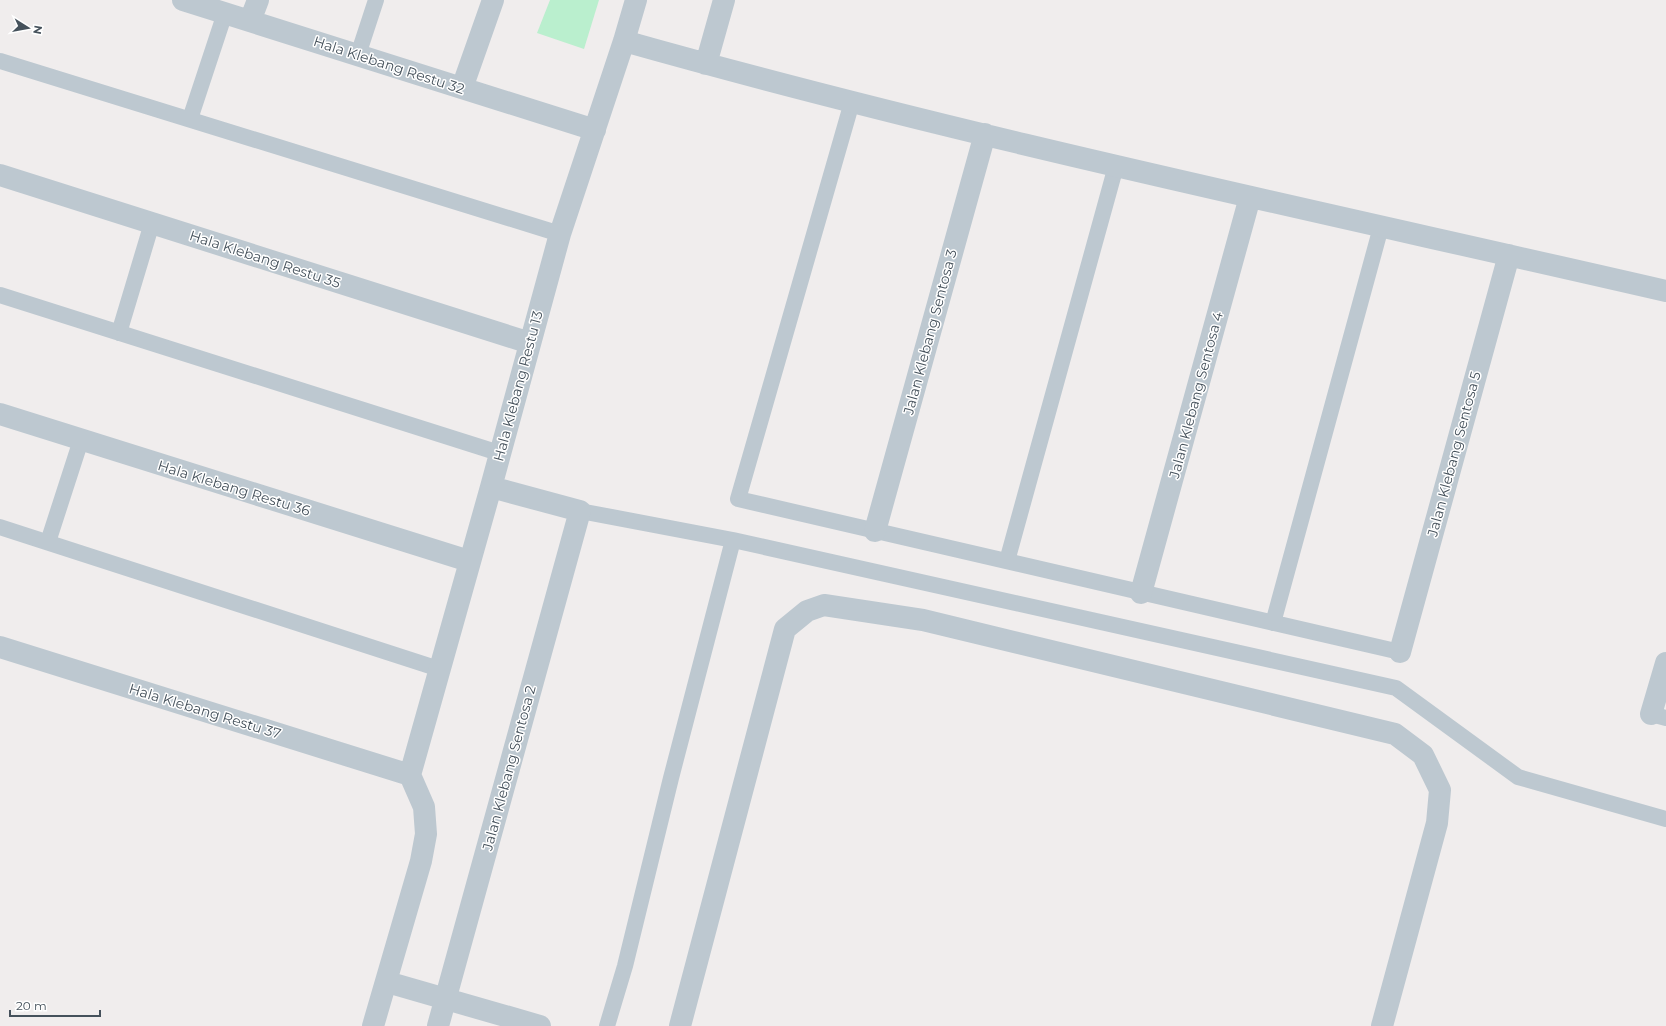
<svg xmlns="http://www.w3.org/2000/svg" width="1666" height="1026" viewBox="0 0 1666 1026" font-family="Montserrat,sans-serif">
<rect width="100%" height="100%" fill="#f0eded"/>
<!-- green -->
<path fill="#baefce" d="M550,0h49l-15,49 -47,-16z"/>
<g fill="none" stroke-linecap="round" stroke-linejoin="round">
<!-- service -->
<path stroke="#bdc8d0" stroke-width="16" d="M358,55l18,-55
M0,61l560,173
M852,102l-114,397 662,153
M190,119l35,-106
M0,295l499,158
M119,333l33,-110
M580,511l153,29 663,148 122,89 148,42
M0,527l439,142
M48,542l33,-102
M1007,561l109,-395
M1273,623l108,-396
M1651,714l15,4
M607,1026l18,-60 46,-188 62,-238"/>
<!-- minor -->
<path stroke="#bdc8d0" stroke-width="22" d="M183,0l412,130
M250,21l8,-21
M624,41c344,97 694,170 1042,250
M706,64l18,-64
M462,88l31,-88
M0,175l530,168
M0,414l469,147
M875,531l110,-397
M1141,593l109,-396
M0,647l410,128
M1400,652l109,-397
M1651,714l15,-51
M410,775l81,-288 69,-253 64,-193 12,-41
M387,982l153,44
M373,1026l48,-165 5,-27 -2,-27 -14,-32
M438,1026l142,-515 -89,-24
M680,1026l105,-397 22,-18 17,-6 99,15 472,114 28,21 17,35 -3,33 -55,203"/>
</g>
<g text-anchor="middle" stroke-width="3" stroke-linejoin="round" paint-order="stroke">
<!-- street labels -->
<g font-size="14" fill="#45515b" stroke="#fff">
<text transform="translate(389 65) rotate(18)" y="5">Hala Klebang Restu 32</text>
<text transform="translate(265 259) rotate(18)" y="5">Hala Klebang Restu 35</text>
<text transform="translate(930 332) rotate(-75)" y="5">Jalan Klebang Sentosa 3</text>
<text transform="translate(518 386) rotate(-75)" y="5">Hala Klebang Restu 13</text>
<text transform="translate(1196 395) rotate(-75)" y="5">Jalan Klebang Sentosa 4</text>
<text transform="translate(1454 454) rotate(-75)" y="5">Jalan Klebang Sentosa 5</text>
<text transform="translate(234 488) rotate(17)" y="5">Hala Klebang Restu 36</text>
<text transform="translate(205 711) rotate(17)" y="5">Hala Klebang Restu 37</text>
<text transform="translate(509 768) rotate(-75)" y="5">Jalan Klebang Sentosa 2</text>
</g>
</g>
<!-- north arrow -->
<g transform="translate(28 28) rotate(101)" stroke="#ffffff" stroke-width="3" paint-order="stroke">
<path d="M0-3L7 15L0 10L-7 15Z" fill="#45515b"/>
<text y="-6" font-size="11" font-weight="bold" text-anchor="middle" fill="#45515b">N</text>
</g>
<!-- scale -->
<path d="M10 1010v6h90v-6" fill="none" stroke="#45515b" stroke-width="2"/>
<text x="16" y="1010" font-size="12" fill="#45515b" stroke="#ffffff" stroke-width="3" paint-order="stroke">20 m</text>
</svg>
